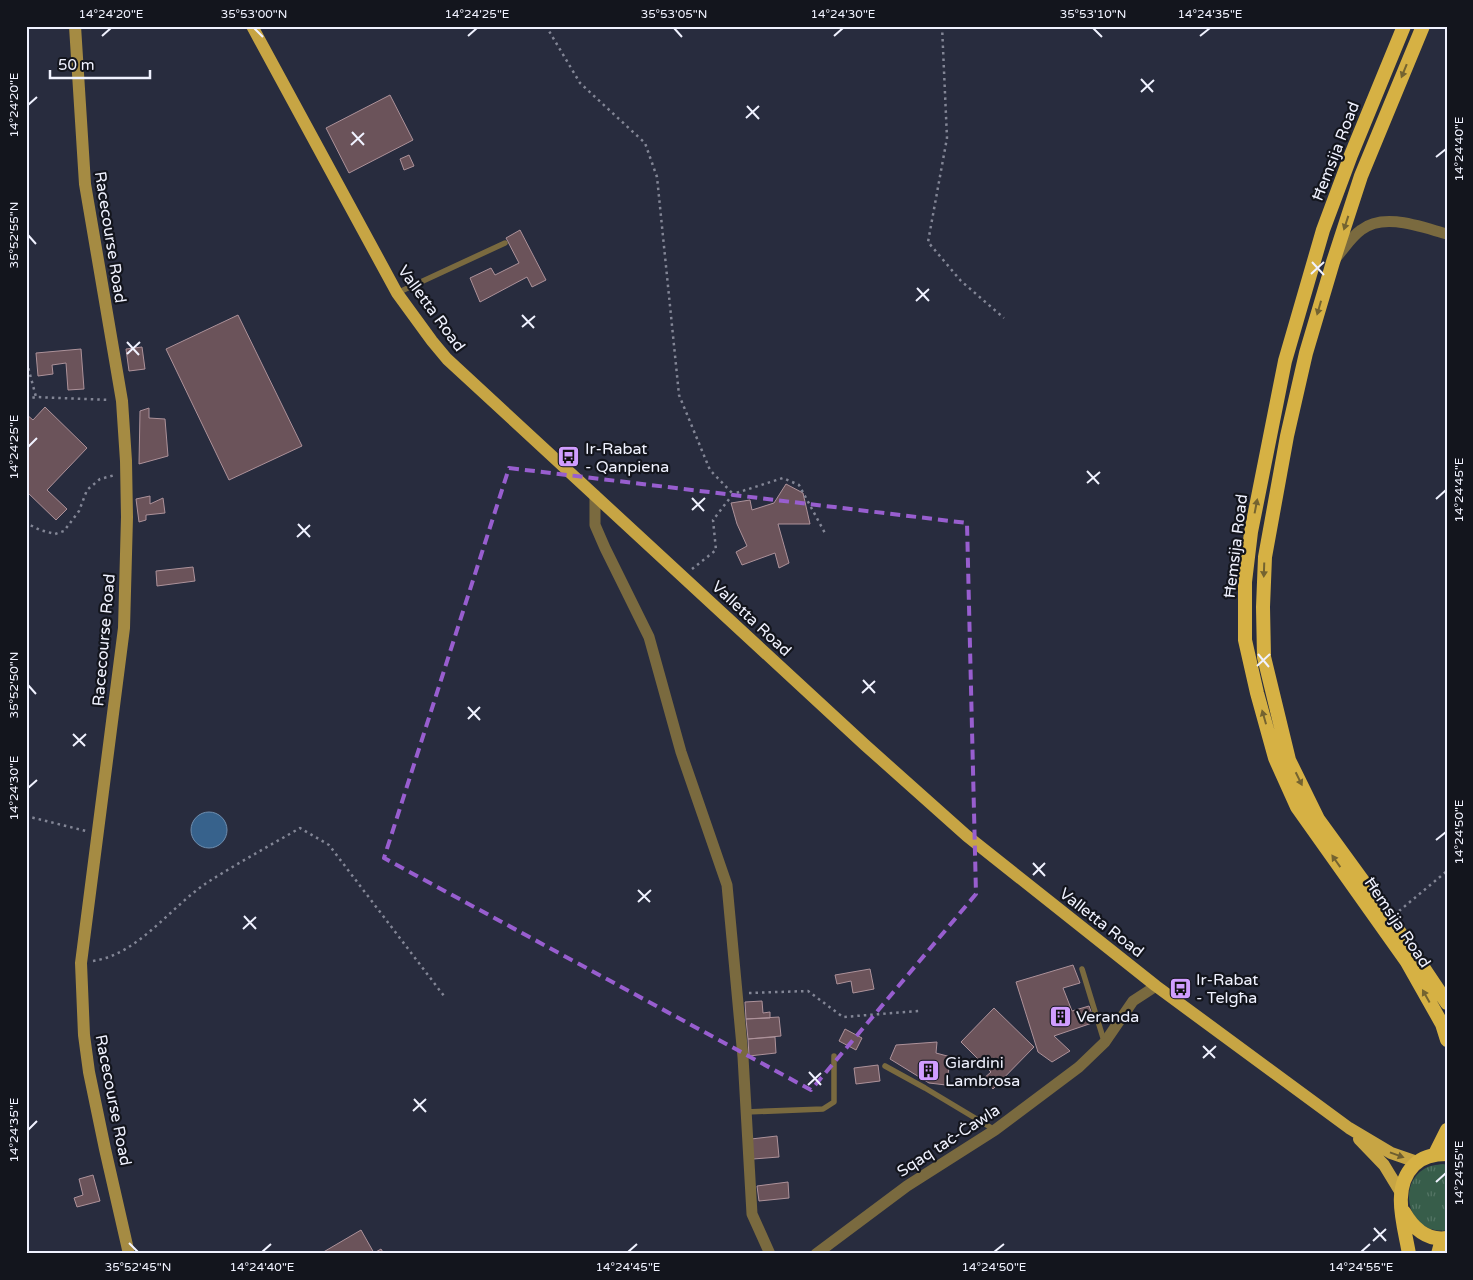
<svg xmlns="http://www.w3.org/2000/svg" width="1473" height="1280" viewBox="0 0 1473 1280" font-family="'Varela Round',sans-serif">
<defs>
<pattern id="grass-tufts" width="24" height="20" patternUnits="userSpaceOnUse" patternTransform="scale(1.25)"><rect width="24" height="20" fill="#375d4a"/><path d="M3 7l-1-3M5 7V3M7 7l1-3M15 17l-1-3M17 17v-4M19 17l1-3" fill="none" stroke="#547565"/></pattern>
</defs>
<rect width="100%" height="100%" fill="#282c3e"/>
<!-- grass -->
<path fill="url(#grass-tufts)" d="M1443,1164l4,1v66c-4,-1 -8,0 -12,-1 -28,-5 -36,-46 -11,-61 6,-4 12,-4 19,-5z"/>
<!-- water -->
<path fill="#37628c" stroke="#6e8dae" d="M191 830a18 18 0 1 1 36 0a18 18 0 1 1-36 0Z"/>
<!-- building -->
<path fill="#6b535a" stroke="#ad929a" d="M390,95l23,45 -64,33 -23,-45z
M409,155l5,11 -10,4 -4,-11z
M520,230l26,50 -14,7 -5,-10 -47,25 -10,-24 21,-10 4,7 24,-12 -13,-25z
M238,315l64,131 -73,34 -63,-131z
M142,347l3,22 -16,2 -3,-22z
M81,349l3,40 -16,1 -2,-27 -14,2 1,9 -15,2 -2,-23z
M45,407l42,41 -40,42 20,19 -11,11 -30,-29v-77l7,6z
M149,408v10l16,1 3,37 -29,8 1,-53z
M786,484l17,9 7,31h-32l11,39 -10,5 -4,-15 -33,12 -6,-13 11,-6 -10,-22 -6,-21 19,-3 2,10 22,-7z
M150,496v8l13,-6 2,15 -19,2v5l-7,2 -3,-23z
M193,567l2,14 -38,5 -1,-15z
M1073,965l7,18 -17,5 9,23 17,-5 6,16 -41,14 16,15 -18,11 -14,-10 -22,-70z
M870,969l4,20 -21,4 -2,-12 -14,3 -2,-9z
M762,1001l1,12 7,-1v6l-24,1 -1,-17z
M994,1008l40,39 -41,42 -10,-10 8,-7 -30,-30z
M779,1017l2,19 -33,3 -2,-20z
M845,1029l17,9 -6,12 -17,-9z
M775,1037l1,16 -27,3 -1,-17z
M937,1042l-1,11 15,4 -5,28 -17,-2 -39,-24 6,-14z
M878,1065l2,16 -24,3 -2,-16z
M777,1136l2,21 -26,2 -2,-20z
M93,1175l7,26 -23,6 -3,-9 9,-3 -4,-16z
M788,1182l1,16 -30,3 -2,-15z
M361,1230l13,23 7,-4 3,5h-64z"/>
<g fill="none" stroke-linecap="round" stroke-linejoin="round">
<!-- path -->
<path stroke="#838696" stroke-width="2.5" stroke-dasharray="2.5 4" stroke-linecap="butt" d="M546,26l34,57 65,60 12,34 22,218 31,75 23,24
M942,26l5,112 -19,104 33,39 43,37
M26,349l1,14 9,34 74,3
M26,399l10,-2
M26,521l4,4 10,5 15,4 9,-3 15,-20 8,-21 13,-11 15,-4
M692,569l24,-19 -3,-30 20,-26 50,-16 16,7 27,50
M26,816l60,15
M1399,911l48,-40
M93,961c46,-7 77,-54 115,-79 30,-19 61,-36 92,-54l29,17 115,151
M749,993l59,-2 35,26 76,-6"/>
<!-- service -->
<path stroke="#7a6a3f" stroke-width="5.5" d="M397,293l108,-50
M1082,969l22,72
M885,1066l40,22 70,42
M746,1112l77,-3 11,-7v-46"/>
<!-- minor -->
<path stroke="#7a6a3f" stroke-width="11" d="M1335,259c8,-9 16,-22 26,-29 23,-18 60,-3 86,4
M595,495v30l10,23 44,89 32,115 46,133 16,172 9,157 18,40
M816,1254l91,-68 88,-56 84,-63 26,-25 28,-41 23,-15"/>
<!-- secondary -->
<path stroke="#a58b43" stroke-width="12" d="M75,26l10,158 37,217 4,60 1,56 -3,111 -43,335 3,72 5,37 16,77 24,105"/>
<!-- primary -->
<path stroke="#c7a544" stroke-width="12" d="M252,26l145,267 35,48 15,18 418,386 102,91 189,150 193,142 42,25 26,9
M1359,1139l25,26 17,28"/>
<!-- trunk -->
<path stroke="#d6b144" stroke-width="14" d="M1404,26l-53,129 -28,75 -38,131 -34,171 -6,50v58l12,53 18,65 22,49 110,155 35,62 5,16
M1423,26l-62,150 -28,86 -27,91 -19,83 -22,121 -2,50 1,50 25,103 29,59 72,99 57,85
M1435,1154l12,-24
M1404,1212c9,16 23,29 43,26
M1409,1254c-5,-30 -18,-66 5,-89 9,-9 21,-11 33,-11
M1438,1254l4,-15"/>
</g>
<!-- one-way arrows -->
<defs><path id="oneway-solid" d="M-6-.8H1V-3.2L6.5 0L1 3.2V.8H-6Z" transform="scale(1.25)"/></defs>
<g fill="#746330">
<use href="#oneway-solid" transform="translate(1404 71) rotate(112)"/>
<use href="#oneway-solid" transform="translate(1346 223) rotate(108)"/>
<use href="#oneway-solid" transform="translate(1319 308) rotate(106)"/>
<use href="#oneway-solid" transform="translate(1256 506) rotate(-79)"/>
<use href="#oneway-solid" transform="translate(1264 570) rotate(92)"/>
<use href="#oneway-solid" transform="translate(1264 717) rotate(-106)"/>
<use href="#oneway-solid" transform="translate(1299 779) rotate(64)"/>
<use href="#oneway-solid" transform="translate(1336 861) rotate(-125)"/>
<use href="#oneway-solid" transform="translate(1426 996) rotate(-119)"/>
</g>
<use fill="#6d5d30" href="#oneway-solid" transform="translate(1397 1155) rotate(20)"/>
<!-- marked area -->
<path fill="none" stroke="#985ecf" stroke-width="4" stroke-dasharray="10 6" stroke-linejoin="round" d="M509,468l458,55 9,371 -165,196 -427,-232z"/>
<!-- ticks -->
<path fill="none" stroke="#f0f2ff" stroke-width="2" d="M254,28l9,9M674,28l8,9M1093,28l9,9M102,36l9,-8M468,36l9,-8M834,36l9,-8M1200,36l10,-8M1141,79l12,13M1141,92l13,-12M28,105l9,-8M747,106l12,13M746,118l13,-12M352,132l12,13M351,145l13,-12M1436,157l10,-8M28,235l8,9M1312,262l12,13M1311,274l13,-12M917,288l12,13M916,301l13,-12M522,315l12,13M522,327l13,-11M127,342l12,13M127,354l13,-12M28,447l9,-9M1087,471l12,13M1087,483l13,-11M692,498l12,13M1436,499l10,-9M692,510l13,-12M298,524l12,13M297,537l13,-12M1258,654l11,13M1257,666l13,-12M863,680l12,13M28,685l8,9M862,693l13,-12M468,707l12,13M468,719l12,-12M73,734l12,12M73,746l13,-12M28,788l9,-8M1436,840l10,-8M1033,863l12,13M1033,875l12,-12M638,890l12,12M638,902l13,-12M244,916l12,13M243,929l13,-12M1203,1046l12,12M1203,1058l13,-12M809,1072l12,13M808,1085l13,-12M414,1099l12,13M413,1111l13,-12M28,1130l9,-9M1436,1182l10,-9M1374,1228l12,13M1373,1241l13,-12M129,1243l9,9M262,1252l9,-8M628,1252l9,-8M994,1252l10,-8M1361,1252l9,-8"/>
<!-- icons -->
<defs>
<symbol id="bus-square" viewBox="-11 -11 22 22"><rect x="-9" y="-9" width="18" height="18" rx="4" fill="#d09dff" stroke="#13151d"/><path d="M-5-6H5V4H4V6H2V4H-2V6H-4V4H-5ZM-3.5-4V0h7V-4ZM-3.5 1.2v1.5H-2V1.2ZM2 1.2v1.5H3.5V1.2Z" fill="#111"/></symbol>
<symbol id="building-square" viewBox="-11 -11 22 22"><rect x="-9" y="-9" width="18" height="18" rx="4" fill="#d09dff" stroke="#13151d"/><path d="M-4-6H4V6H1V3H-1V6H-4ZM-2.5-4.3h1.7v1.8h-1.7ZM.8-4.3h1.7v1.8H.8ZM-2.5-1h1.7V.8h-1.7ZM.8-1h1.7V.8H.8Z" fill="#111"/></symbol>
</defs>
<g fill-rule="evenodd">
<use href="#bus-square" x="556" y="444" width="25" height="25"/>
<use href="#bus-square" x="1168" y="976" width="25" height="25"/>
<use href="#building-square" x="1048" y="1004" width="25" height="25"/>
<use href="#building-square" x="916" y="1058" width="25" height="25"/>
</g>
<g text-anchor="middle" stroke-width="4.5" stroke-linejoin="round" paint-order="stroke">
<!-- street labels -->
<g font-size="16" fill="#f0f2ff" stroke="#13151d">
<text transform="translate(1335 151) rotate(-69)" y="6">Ħemsija Road</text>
<text transform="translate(111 237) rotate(81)" y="6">Racecourse Road</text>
<text transform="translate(432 308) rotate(54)" y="6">Valletta Road</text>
<text transform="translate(1235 546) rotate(-83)" y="6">Ħemsija Road</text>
<text transform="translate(752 618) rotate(43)" y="6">Valletta Road</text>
<text transform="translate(103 640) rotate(-85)" y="6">Racecourse Road</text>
<text transform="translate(1102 922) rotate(38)" y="6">Valletta Road</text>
<text transform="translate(1398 922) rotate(56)" y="6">Ħemsija Road</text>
<text transform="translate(114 1100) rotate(79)" y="6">Racecourse Road</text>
<text transform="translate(948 1140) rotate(-33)" y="6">Sqaq taċ-Ċawla</text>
</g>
<!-- poi labels -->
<g font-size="16" fill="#f0f2ff" stroke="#13151d" text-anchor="start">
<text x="585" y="454">Ir-Rabat<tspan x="585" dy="18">- Qanpiena</tspan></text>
<text x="1196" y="985">Ir-Rabat<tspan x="1196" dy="18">- Telgħa</tspan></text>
<text x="1076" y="1022">Veranda</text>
<text x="945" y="1068">Giardini<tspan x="945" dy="18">Lambrosa</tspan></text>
</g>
</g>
<!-- border -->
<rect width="1473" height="1280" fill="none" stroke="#13151d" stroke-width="55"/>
<!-- scale -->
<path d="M50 70v8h100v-8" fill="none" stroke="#f0f2ff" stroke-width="2.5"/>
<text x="58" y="70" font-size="15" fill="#f0f2ff" stroke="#13151d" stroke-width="4" paint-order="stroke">50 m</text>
<rect x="28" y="28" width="1418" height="1224" fill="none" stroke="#f0f2ff" stroke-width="2"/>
<g font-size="12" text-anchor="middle" fill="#f0f2ff">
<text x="111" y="18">14°24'20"E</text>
<text x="254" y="18">35°53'00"N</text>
<text x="477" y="18">14°24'25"E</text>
<text x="674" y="18">35°53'05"N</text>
<text x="843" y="18">14°24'30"E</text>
<text x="1093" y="18">35°53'10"N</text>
<text x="1210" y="18">14°24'35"E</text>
<text transform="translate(14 105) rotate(-90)" y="4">14°24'20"E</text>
<text transform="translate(1459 149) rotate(-90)" y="4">14°24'40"E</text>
<text transform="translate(14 235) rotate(-90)" y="4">35°52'55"N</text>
<text transform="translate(14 447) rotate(-90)" y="4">14°24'25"E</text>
<text transform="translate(1459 490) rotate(-90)" y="4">14°24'45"E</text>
<text transform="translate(14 685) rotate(-90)" y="4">35°52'50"N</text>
<text transform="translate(14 788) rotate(-90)" y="4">14°24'30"E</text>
<text transform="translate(1459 832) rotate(-90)" y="4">14°24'50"E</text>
<text transform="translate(14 1130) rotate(-90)" y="4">14°24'35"E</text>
<text transform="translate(1459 1173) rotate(-90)" y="4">14°24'55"E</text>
<text x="138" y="1271">35°52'45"N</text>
<text x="262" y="1271">14°24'40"E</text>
<text x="628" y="1271">14°24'45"E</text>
<text x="994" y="1271">14°24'50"E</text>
<text x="1361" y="1271">14°24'55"E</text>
</g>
</svg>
